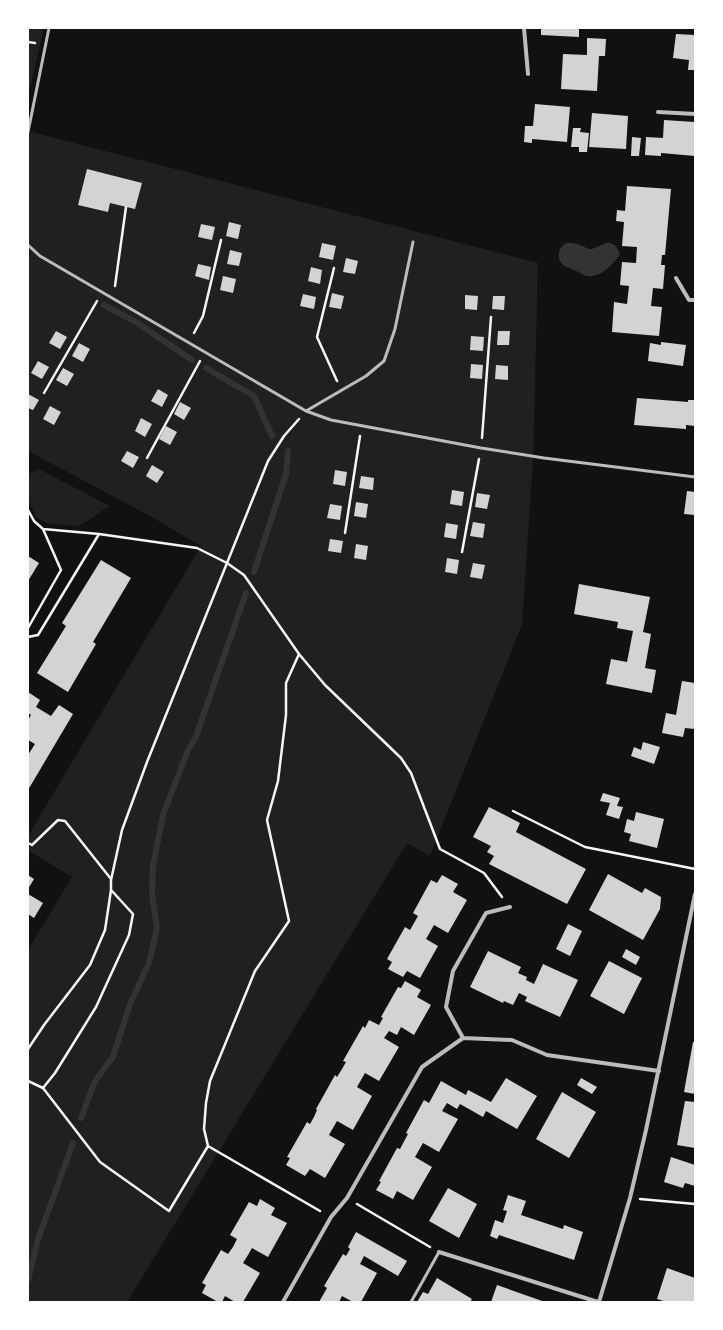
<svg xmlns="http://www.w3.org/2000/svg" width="723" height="1330" viewBox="0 0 723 1330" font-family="Bitter,serif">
<rect width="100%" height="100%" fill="#111"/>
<!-- green -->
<path fill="#202020" d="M28,28h16l-16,70z
M28,131l510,132 -5,198 -11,163 -92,232 -23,-13 -280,459h-99v-352l44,-73 -44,-27v-14l173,-290 -51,-30 -122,-65z
M39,469l71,37 -31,20 -31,-2 -12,-7 -8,-17v-26z"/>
<!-- water -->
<path fill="#333" d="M566,243c6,0 11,0 16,3 2,0 4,2 6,3 12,2 22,-18 32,5 -6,10 -20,24 -32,22 -4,0 -8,-4 -12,-5 -3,-2 -8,-3 -11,-5 -10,-6 -7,-18 1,-23z"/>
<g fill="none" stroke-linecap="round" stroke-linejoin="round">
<!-- stream -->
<path stroke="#333" stroke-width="6" d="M104,305l32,17 56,38
M206,368l48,28 18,40
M254,572l32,-98 2,-23
M81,1118l14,-37 18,-24 17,-53 19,-41 8,-35 -5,-34 1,-28 10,-51 25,-65 7,-11 51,-146
M28,1280l10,-41 35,-96"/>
</g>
<!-- building -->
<path fill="#d3d3d3" d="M541,28h38v9l-38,-2z
M676,34l19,1v35h-7l1,-10 -16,-2z
M587,38l19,1 -1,17h-6l-2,35 -36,-2 2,-35 24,1z
M535,104l35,3 -3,35 -35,-3v4l-8,-1 1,-16h8z
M592,113l36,3 -2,33 -37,-2z
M664,120l31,2v34l-34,-3v3l-16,-1 1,-18 17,1z
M573,128h8l-1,4 9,1 -2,19h-8v-5h-8z
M632,137l9,1 -2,18h-8z
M87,169l55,14 -7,26 -25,-6 -2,9 -30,-7z
M627,186l44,3 -6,66h-3l-1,10h4l-2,24 -10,-1 -2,18 11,1 -3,29 -47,-4 2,-30 13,2 2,-18 -9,-1 2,-23 14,1 1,-16 -15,-1 2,-24 -8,-1 1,-11 8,1z
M229,222l12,3 -3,14 -12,-3z
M201,224l14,3 -3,13 -14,-3z
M322,243l14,3 -3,14 -14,-3z
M230,250l12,3 -3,13 -12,-2z
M346,258l12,3 -3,13 -12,-2z
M198,264l13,3 -2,13 -14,-4z
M311,267l11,3 -2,14 -12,-3z
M223,276l13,3 -3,14 -13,-3z
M332,293l12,3 -3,13 -12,-2z
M303,294l13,3 -2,12 -14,-3z
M465,295l13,1 -1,14 -12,-1z
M493,296h12l-1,14 -12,-1z
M56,331l11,6 -7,12 -11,-6z
M498,331h12l-1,14h-12z
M471,336l13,1 -1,14 -13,-1z
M661,342l25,3 -3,21 -35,-5 2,-18 11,2z
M79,343l11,6 -7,13 -11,-6z
M38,361l11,6 -7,12 -11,-6z
M471,364l12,1 -1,14 -12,-1z
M496,365l12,1v14l-13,-1z
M63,368l11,6 -7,12 -11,-6z
M158,389l10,6 -6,12 -11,-6z
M28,394l11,6 -6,10 -5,-2z
M637,398l51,4v-2h7v26l-9,-1v4l-52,-4z
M180,402l11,6 -7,12 -10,-6z
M50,406l11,6 -7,13 -11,-6z
M141,418l11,6 -7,13 -10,-6z
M166,426l11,6 -7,13 -11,-6z
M127,451l12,6 -6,11 -12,-7z
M152,465l12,7 -7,11 -11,-7z
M335,470l12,2 -2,14 -12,-2z
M361,476l13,2 -1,12 -14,-2z
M452,490l12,2 -2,14 -12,-2z
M687,491l8,1v23l-11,-1z
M477,493l13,2 -3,14 -12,-2z
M356,502l12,2 -2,14 -12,-2z
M330,504l12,2 -2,14 -13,-2z
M473,522l12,2 -2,14 -13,-2z
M446,523l12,2 -2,14 -12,-2z
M330,539l13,2 -2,12 -13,-2z
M356,544l12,2 -2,14 -12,-2z
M28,556l11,7 -11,18z
M447,558l12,2 -2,14 -12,-2z
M101,560l30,18 -38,64 3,2 -28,48 -31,-19 29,-47 -4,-3z
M473,563l12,2 -3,14 -12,-2z
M579,584l71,13 -7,35 8,2 -6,34 11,2 -4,23 -46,-9 5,-25 16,3 6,-31 -16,-3 1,-6 -44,-8z
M682,681l13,2v46l-10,-1 -2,9 -21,-4 4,-20 10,2z
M28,692l12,8 -4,7 15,9 8,-11 14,9 -45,76v-35l7,-11 -7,-4v-20l3,-5 -3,-2z
M643,742l17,5 -6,17 -23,-8 3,-9 7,3z
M603,793l17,5 -3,8 6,1 -4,12 -13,-4 4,-12 -10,-2z
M489,807l31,16 -4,9 70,37 -19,35 -78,-40 5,-8 -7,-4 4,-6 -18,-9z
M636,812l28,7 -7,29 -28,-7 2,-7 -7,-2 3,-13 7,2z
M608,874l34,19 3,-5 16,9 -1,12 -17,31 -54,-30z
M28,875l6,4 -6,10z
M442,875l16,9 -5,8 14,8 -19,33 -14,-8 -8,14 12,7 -18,32 -13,-7 -4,6 -15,-8 4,-7 -5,-3 18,-32 5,3 8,-14 -5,-3 18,-33 6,3z
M28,894l15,9 -9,15 -6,-4z
M568,924l14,7 -12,25 -14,-7z
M626,949l14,8 -4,8 -14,-8z
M488,951l33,16 -3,6 9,4 -1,3 8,4 9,-20 35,16 -18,37 -35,-16 2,-4 -8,-4 -6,12 -9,-4 -1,2 -33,-16z
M609,961l33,17 -18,36 -34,-18z
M405,981l16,9 -4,7 14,8 -17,30 -13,-8 -4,8 -8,-4 -5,7 15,9 -20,34 -14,-8 -8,14 15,9 -19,34 -16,-9 -8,14 16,9 -20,34 -15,-9 -5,7 -19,-11 4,-7 -3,-1 20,-35 3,2 4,-7 3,-7 -1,-1 19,-34 2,2 5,-8 4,-7 -3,-1 20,-35 2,2 4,-8 10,5 4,-7 -2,-1 17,-30 3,1z
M693,1042h2v52l-11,-2z
M506,1078l31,18 -20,33 -31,-18 -3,6 -23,-13 -3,5 -10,-6 -5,8 16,8 -19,33 -16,-9 -8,14 17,10 -19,33 -16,-9 -4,8 -17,-9 5,-8 -2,-1 18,-33 3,1 8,-15 -2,-1 18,-33 5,3 12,-22 25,14 2,-5 23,12z
M581,1078l16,9 -5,7 -15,-9z
M562,1092l34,20 -27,46 -33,-19z
M685,1101l10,1v46l-18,-3z
M671,1157l24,8v21l-10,-3 -2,5 -19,-6z
M448,1188l29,16 -18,34 -30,-17z
M508,1195l18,6 -5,14 42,14 1,-4 19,7 -9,28 -75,-25 -2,4 -7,-3 5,-16 8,3 4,-12 -4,-1z
M260,1199l15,9 -4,7 16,8 -19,34 -16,-9 -4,7 -5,8 17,10 -17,29h-8l-10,-6 -3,6h-4l-16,-9 4,-8 -4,-2 19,-33 7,4 5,-7 4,-8 -7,-4 19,-33 8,4z
M356,1232l51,29 -9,15 -34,-20 -4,8 17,9 -16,29h-8l-11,-6 -3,6h-20l8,-14 -3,-2 19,-32 3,2 4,-7 -2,-2z
M667,1268l28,10v24h-28l-10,-3z
M437,1278l35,21 -2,3h-53l6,-10 5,2z
M497,1285l48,17h-54z"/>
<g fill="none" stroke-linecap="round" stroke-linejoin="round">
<!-- path -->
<path stroke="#f5f5f5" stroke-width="2.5" d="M28,42l7,1
M334,268l-17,69 20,44
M115,286l11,-79
M194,333l9,-17 18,-76
M44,393l53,-92
M482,438l9,-121
M147,458l53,-97
M28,510l6,11 9,8 18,41 -33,58
M43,529l56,5 98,14 30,15 17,12 55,79 26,31 76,73 10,15 29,76 44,24 18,24
M345,533l15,-97
M462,552l17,-93
M28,637l10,-2 61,-101
M513,811l72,36 110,22
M28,843l4,2 26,-25 7,1 46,58
M28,1049l16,-24 46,-60 15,-35 6,-40v-10l11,-50 25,-68 121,-301 16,-25 15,-17
M28,1081l15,7 57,74 69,49 39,-65 112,65
M43,1088l12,-15 41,-66 33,-72 4,-21 -21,-23
M208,1146l-4,-17 2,-26 4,-22 45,-110 34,-50 -22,-101 11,-39 8,-66v-32l13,-29
M640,1199l55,5
M357,1204l73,43"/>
<!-- service -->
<path stroke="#bcbcbc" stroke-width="3" d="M28,132l21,-104
M28,245l12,11 266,155 25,9 150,28 63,10 151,19
M306,411l60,-35 18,-15 11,-32 18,-87
M411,1302l28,-50"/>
<!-- minor -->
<path stroke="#bcbcbc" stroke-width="4" d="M524,28l4,46
M658,112l37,2
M676,278l13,22h6
M463,1038l-17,-31 7,-36 33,-58 24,-6
M439,1252l159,50
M283,1302l48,-85 16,-19 75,-131 41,-29 49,2 35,15 112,16
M599,1302l31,-104 16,-68 49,-236"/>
</g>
<!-- border -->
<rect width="723" height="1330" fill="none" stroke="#ffffff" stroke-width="58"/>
</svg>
